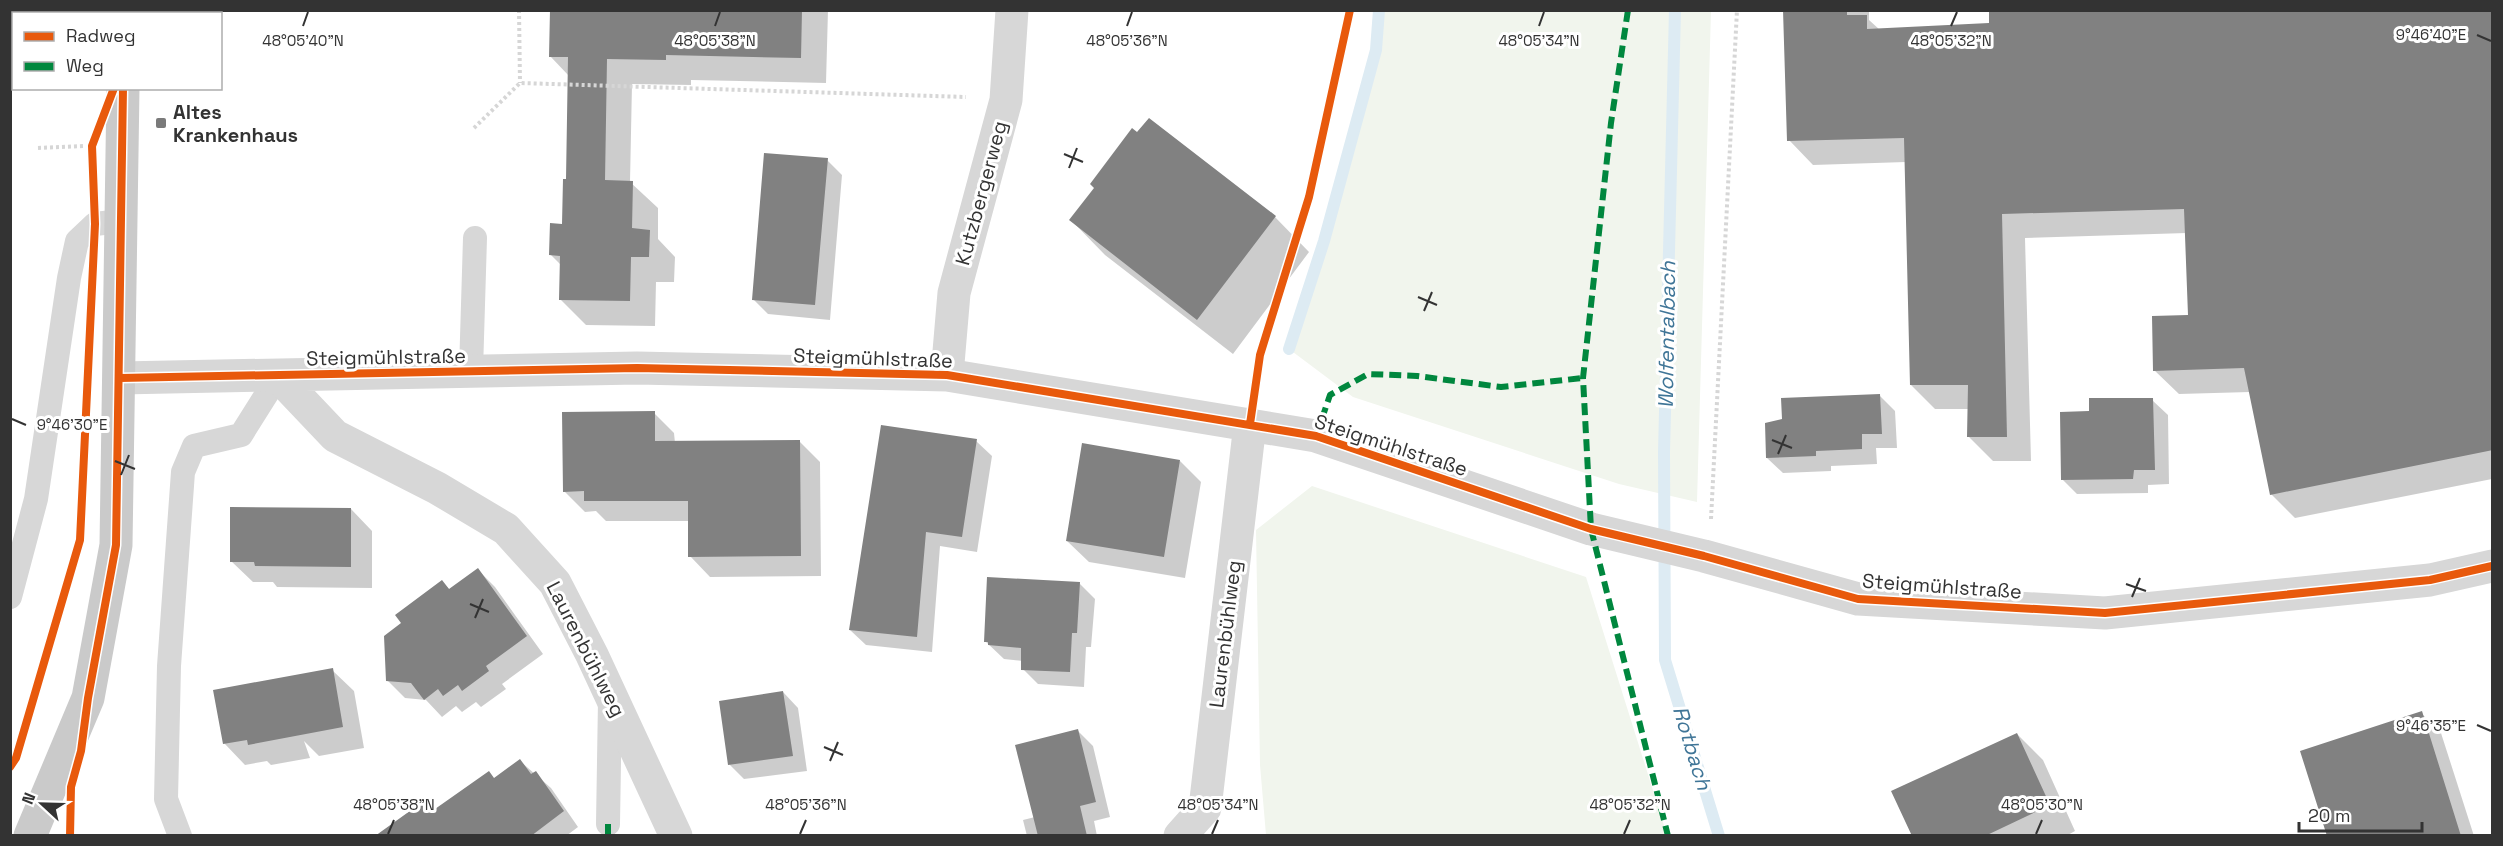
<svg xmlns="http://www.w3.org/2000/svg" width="2503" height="846" viewBox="0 0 2503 846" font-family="'Space Grotesk',sans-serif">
<rect width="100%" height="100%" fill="#fff"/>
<!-- green -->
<path fill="#f1f5ed" d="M1379,11h332l-14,491 -78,-18 -266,-87 -64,-48 35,-108 52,-191z
M1312,486l274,91 81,258h-401l-6,-70 -4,-235z"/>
<!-- shadow -->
<path fill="#0003" d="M552,10h276l-2,73 -135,-3v5l-59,-1 -2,98 28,26v31l17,18 -1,25h-18l-1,44 -69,-1 -26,-26 1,-34 -10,-10 12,-29 4,-45 2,-105 -19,-20z
M1784,10h85v10l11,10 612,-20v469l-197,39 -24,-24 -21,-102 -71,2 -25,-24 36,-53 -3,-84 -162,5 6,223h-38l-24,-24v-28h-34l-24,-24 -5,-223 -93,3 -24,-25z
M827,160l15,15 -12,145 -62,-6 -15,-15z
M1275,217l34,35 -76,102 -128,-99 -34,-35z
M1879,395l16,16 2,37h-21l1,16 -46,2v5l-48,2 -16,-15z
M2152,400l16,15 1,69 -21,1v8l-71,1 -15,-15 29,-67z
M654,413l20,20 1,10 125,-1 20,20 1,114 -111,1 -20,-21 -1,-35h-83l-10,-10 -11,1 -21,-21z
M976,441l16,15 -15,96 -37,-6 -8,106 -66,-7 -16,-15z
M1180,461l21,21 -16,96 -96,-16 -22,-21z
M351,509l21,22v57l-95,-1 -4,-5h-20l-22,-21z
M478,570l17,17 48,67 -41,30 4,5 -25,18 -5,-5 -14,10 -6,-6 -14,11 -16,-17 -21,-2 -18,-18 16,-56 39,-42 8,8z
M1079,583l16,16 -4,48h-5l-2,40 -46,-3 -15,-15v-8l-19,-2 -19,-18z
M332,670l22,21 10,57 -45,8 -15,-15 6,17 -39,7 -4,-4 -22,4 -21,-22z
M783,692l15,16 9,63 -63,8 -15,-15z
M2421,713l20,20 33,103h-145z
M1078,731l15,15 17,71 -16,4 3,15h-70l-4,-16 12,-3z
M2017,734l26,26 32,71 -9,5h-153z
M520,761l31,27 27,39 -12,9h-189l51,-36 9,10 58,-31z"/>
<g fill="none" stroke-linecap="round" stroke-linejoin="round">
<!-- stream -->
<path stroke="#ddebf3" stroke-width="12" d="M1675,10l-11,442 1,208 54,176
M1289,349l35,-108 52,-191 3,-40"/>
</g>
<!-- building -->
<path fill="#818181" d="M550,10h252l-1,48 -135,-3v5l-59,-1 -2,121 28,1 -1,47 18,2 -1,27h-18l-1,44 -71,-1 1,-44 -11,-1 1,-32 12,1 1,-45h3l2,-122h-19z
M1783,10h64v5h20v14l122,-6v-13h504v440l-223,45 -26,-127 -91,3 -1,-55 36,-1 -4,-106 -182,5 5,223h-40l1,-52h-58l-6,-247 -117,3z
M1149,118l127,98 -79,104 -128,-100 25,-32 -4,-4 42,-56 5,4z
M764,153l64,5 -13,147 -63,-5z
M1880,394l2,40h-20v15l-46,2v5l-50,2 -1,-35 17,-4 -1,-21z
M2089,398h64l2,72h-21l-1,9 -72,1 -1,-68 29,-1z
M655,411v30l145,-1 1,116 -113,1v-56h-104v-10l-21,1 -1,-80z
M881,425l96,14 -15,98 -36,-5 -9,105 -68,-7z
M1082,443l98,17 -16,97 -98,-16z
M230,507l121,1v59l-96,-1 -1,-4h-24z
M478,568l49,68 -41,30 3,5 -27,20 -4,-6 -15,11 -5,-7 -14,11 -13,-17 -25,-2 -2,-45 17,-13 -6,-8 47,-35 7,9z
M987,577l93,5 -3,51h-5l-2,39 -49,-2v-22l-33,-3v-3h-4z
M333,668l10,59 -95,18 -1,-5 -24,4 -10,-54z
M783,691l10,65 -65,9 -9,-64z
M2422,711l39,125h-134l-27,-85z
M1078,729l18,73 -16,4 7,30h-49l-23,-91z
M2017,733l33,72 -65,31h-73l-21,-45z
M520,759l11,15 5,-3 28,40 -33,25h-156l53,-38 7,11 54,-38 5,7z"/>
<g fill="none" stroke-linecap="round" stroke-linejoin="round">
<!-- path -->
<path stroke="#d6d6d6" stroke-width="4" stroke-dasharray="3 3" stroke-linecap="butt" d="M519,10l1,73
M474,128l46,-45 446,14
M38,148l47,-2
M1711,519l26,-509"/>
<!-- lane -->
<path stroke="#d7d7d7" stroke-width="24" d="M471,371l4,-133
M10,597l26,-98 33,-221 8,-37 18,-17 26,-3
M608,824l2,-124
M180,836l-14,-37 3,-133 14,-194 11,-26 47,-11 37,-59"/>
<!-- street -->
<path stroke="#d7d7d7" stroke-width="33" d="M947,375l7,-82 52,-193 6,-90
M278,376l57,60 102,52 69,41 49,54 37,72 84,181
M120,378l517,-10 310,7 369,61 275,93 113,27 154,43 247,14 325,-33 62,-14
M1180,836l25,-28 45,-384"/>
<!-- primary -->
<path stroke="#cacaca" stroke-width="33" d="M126,14v-4
M30,836l58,-138 28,-153 7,-457"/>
<!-- quiet -->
<path stroke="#00873e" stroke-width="6" stroke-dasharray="12 6" stroke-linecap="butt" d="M1628,10l-17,113 -28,255 8,151 77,307
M1316,436l14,-41 38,-21 49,2 84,11 82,-9
M608,824v12"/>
<defs>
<path id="cycleway" d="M120,378l517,-10 310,7 369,61 275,93 113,27 154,43 247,14 325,-33 62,-14
M1250,424l10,-69 49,-158 41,-187
M10,767l6,-9 64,-218 15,-316 -3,-78 22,-58
M70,836l1,-49 10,-36 7,-53 28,-153 7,-457"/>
</defs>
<!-- cycleway casing -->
<use href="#cycleway" stroke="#fff" stroke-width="11"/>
<!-- cycleway -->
<use href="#cycleway" stroke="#e8590c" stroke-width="8"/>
</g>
<!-- ticks -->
<path fill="none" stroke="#333" stroke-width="2" d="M303,26l5,-14M715,26l5,-14M1127,26l5,-14M1539,26l5,-14M1951,26l6,-14M2477,35l14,6M1064,154l19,8M1069,168l8,-20M1418,297l19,8M1424,311l8,-19M12,419l14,6M1772,440l20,8M1778,454l8,-19M115,461l20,8M121,475l8,-20M2126,584l20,7M2132,597l8,-19M470,604l19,8M475,618l8,-19M2477,725l14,6M824,747l19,8M830,761l8,-19M388,834l6,-14M800,834l6,-14M1212,834l6,-14M1624,834l6,-14M2036,834l6,-14"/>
<!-- markers -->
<rect fill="#7a7a7a" stroke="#fff" stroke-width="2" x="155" y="117" width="12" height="12" rx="3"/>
<g text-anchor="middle" stroke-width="6" stroke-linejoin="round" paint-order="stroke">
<!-- poi labels -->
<g font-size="20" font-weight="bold" fill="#333" stroke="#fff" text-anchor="start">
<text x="173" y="119">Altes<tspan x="173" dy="23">Krankenhaus</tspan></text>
</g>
<!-- street labels -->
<g font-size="20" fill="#333" stroke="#fff">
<text transform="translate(981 193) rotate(-75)" y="7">Kutzbergerweg</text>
<text transform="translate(386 357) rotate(-1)" y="7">Steigmühlstraße</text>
<text transform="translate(873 358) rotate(2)" y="7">Steigmühlstraße</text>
<text transform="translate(1391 445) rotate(18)" y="7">Steigmühlstraße</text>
<text transform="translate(1942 586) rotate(4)" y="7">Steigmühlstraße</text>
<text transform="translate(1225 634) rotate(-83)" y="7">Laurenbühlweg</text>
<text transform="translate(586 649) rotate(63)" y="7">Laurenbühlweg</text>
</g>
<!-- water labels -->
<g font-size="21" font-style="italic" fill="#3f7597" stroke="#fff">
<text transform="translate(1667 335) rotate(-89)" y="7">Wolfentalbach</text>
<text transform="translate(1692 748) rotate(73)" y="7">Rotbach</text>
</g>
</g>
<g font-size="15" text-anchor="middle" fill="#333" stroke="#fff" stroke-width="6" stroke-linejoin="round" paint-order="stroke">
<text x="2431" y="40">9°46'40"E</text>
<text x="303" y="46">48°05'40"N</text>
<text x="715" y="46">48°05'38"N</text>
<text x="1127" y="46">48°05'36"N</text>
<text x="1539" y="46">48°05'34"N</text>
<text x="1951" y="46">48°05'32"N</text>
<text x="72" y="430">9°46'30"E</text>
<text x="2431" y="731">9°46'35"E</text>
<text x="394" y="810">48°05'38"N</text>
<text x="806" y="810">48°05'36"N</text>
<text x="1218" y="810">48°05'34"N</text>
<text x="1630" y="810">48°05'32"N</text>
<text x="2042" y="810">48°05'30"N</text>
</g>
<!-- border -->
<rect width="2503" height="846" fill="none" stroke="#333333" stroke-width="24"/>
<!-- legend -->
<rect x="12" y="12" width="210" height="78" fill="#ffffff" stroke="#adadad" stroke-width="1.5"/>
<rect x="24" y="32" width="30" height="9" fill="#e8590c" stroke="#adadad" stroke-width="1.5"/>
<text x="66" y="42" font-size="18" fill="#333333">Radweg</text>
<rect x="24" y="62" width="30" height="9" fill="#00873e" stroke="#adadad" stroke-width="1.5"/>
<text x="66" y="72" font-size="18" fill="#333333">Weg</text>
<!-- north arrow -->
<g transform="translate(42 804) rotate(292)" stroke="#ffffff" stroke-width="4.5" paint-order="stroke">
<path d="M0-4.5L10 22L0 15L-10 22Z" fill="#333333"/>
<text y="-9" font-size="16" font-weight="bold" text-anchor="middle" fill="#333333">N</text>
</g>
<!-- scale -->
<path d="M2299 822v9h123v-9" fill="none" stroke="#333333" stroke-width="3"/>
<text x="2308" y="822" font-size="18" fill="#333333" stroke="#ffffff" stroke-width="4.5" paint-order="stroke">20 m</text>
</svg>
